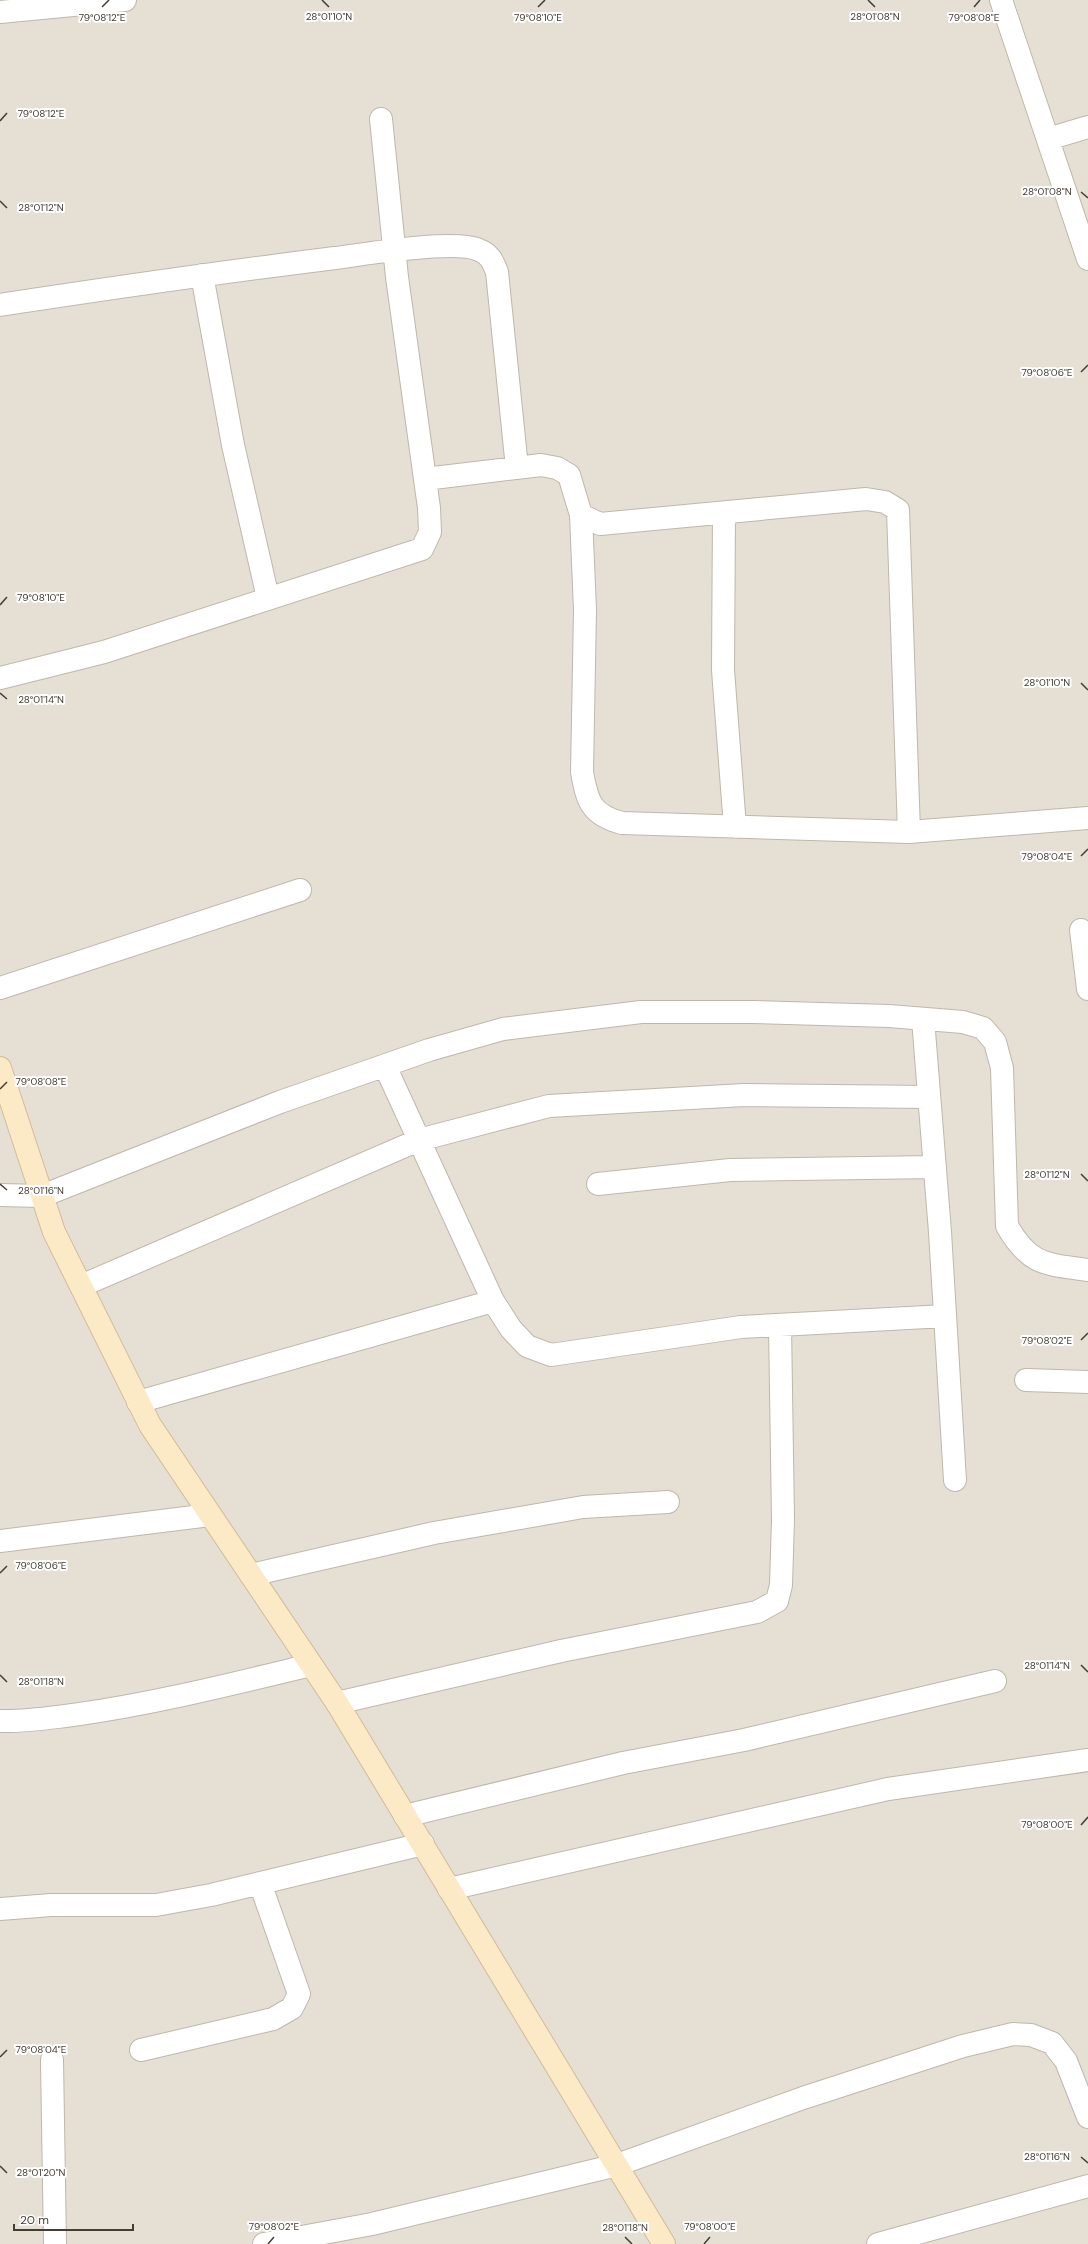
<svg xmlns="http://www.w3.org/2000/svg" width="1088" height="2244" viewBox="0 0 1088 2244" font-family="'DM Sans',sans-serif">
<rect width="100%" height="100%" fill="#f2ede6"/>
<!-- residential -->
<path fill="#e6dfd4" d="M0,0h1088v2244h-1088z"/>
<g fill="none" stroke-linecap="round" stroke-linejoin="round">
<defs>
<path id="street" d="M1001,0l87,259
M0,12l125,-12
M1048,139l40,-12
M202,275l31,170 35,153
M0,305c111,-17 223,-33 335,-47 30,-4 120,-19 144,-8 11,4 14,12 18,22l20,196
M425,479l116,-14 16,3 12,7 12,40 19,9 266,-25 19,3 13,8 11,322
M724,513l-1,157 12,157
M581,515l4,95 -3,162c5,29 9,43 40,51l287,9 179,-14
M0,678l104,-26 318,-103 8,-17 -1,-24 -32,-231 -16,-158
M1081,930l7,59
M0,988l300,-98
M923,1019l17,213 15,248
M385,1066l108,235 18,28 16,17 24,9 190,-28 204,-11
M598,1184l132,-14 205,-3
M0,1195l42,1 238,-94 149,-52 74,-21 138,-17h111l137,4 74,6 20,6 12,14 7,26 5,158c23,40 39,38 81,44
M81,1286l338,-146 130,-34 195,-11 185,2
M1026,1380l62,2
M138,1402l355,-101
M0,1541l210,-26
M251,1575l183,-42 149,-26 85,-5
M337,1703l224,-52 196,-39 20,-11 4,-16 2,-65 -3,-195
M0,1721c24,1 48,-3 73,-6 80,-11 159,-31 238,-50
M405,1816l218,-53 121,-23 251,-59
M449,1889l439,-100 200,-29
M0,1909l51,-4h105l55,-10 212,-51
M141,2050l132,-31 19,-11 7,-14 -39,-111
M52,2060l3,184
M264,2244l108,-20 245,-59 186,-67 160,-52 50,-12 18,1 21,8 14,18 22,56
M878,2244l210,-58"/>
<path id="secondary" d="M0,1068l54,164 96,193 187,278 327,541"/>
</defs>
<!-- street casing -->
<use href="#street" stroke="#c0b7ac" stroke-width="24"/>
<!-- secondary casing -->
<use href="#secondary" stroke="#d0bc98" stroke-width="24"/>
<!-- street -->
<use href="#street" stroke="#fff" stroke-width="22"/>
<!-- secondary -->
<use href="#secondary" stroke="#fceac6" stroke-width="22"/>
</g>
<!-- ticks -->
<path fill="none" stroke="#443d36" stroke-width="1.5" d="M322,0l7,7M868,0l7,7M102,7l7,-7M538,7l7,-7M974,7l6,-7M0,121l7,-8M1081,192l7,6M0,201l7,7M1081,372l7,-7M0,605l7,-8M1081,683l7,7M0,693l7,6M1081,856l7,-7M0,1089l7,-7M1081,1174l7,7M0,1184l7,6M1081,1340l7,-7M0,1573l7,-7M1081,1665l7,7M0,1675l7,7M1081,1825l7,-8M0,2057l7,-7M1081,2157l7,6M0,2166l7,7M625,2237l7,7M268,2244l6,-7M704,2244l6,-7"/>
<g font-size="10" text-anchor="middle" fill="#443d36" stroke="#fff" stroke-width="4" stroke-linejoin="round" paint-order="stroke">
<text x="329" y="20">28°01'10"N</text>
<text x="875" y="20">28°01'08"N</text>
<text x="102" y="21">79°08'12"E</text>
<text x="538" y="21">79°08'10"E</text>
<text x="974" y="21">79°08'08"E</text>
<text x="41" y="117">79°08'12"E</text>
<text x="1047" y="195">28°01'08"N</text>
<text x="41" y="211">28°01'12"N</text>
<text x="1047" y="376">79°08'06"E</text>
<text x="41" y="601">79°08'10"E</text>
<text x="1047" y="686">28°01'10"N</text>
<text x="41" y="703">28°01'14"N</text>
<text x="1047" y="860">79°08'04"E</text>
<text x="41" y="1085">79°08'08"E</text>
<text x="1047" y="1178">28°01'12"N</text>
<text x="41" y="1194">28°01'16"N</text>
<text x="1047" y="1344">79°08'02"E</text>
<text x="41" y="1569">79°08'06"E</text>
<text x="1047" y="1669">28°01'14"N</text>
<text x="41" y="1685">28°01'18"N</text>
<text x="1047" y="1828">79°08'00"E</text>
<text x="41" y="2053">79°08'04"E</text>
<text x="1047" y="2160">28°01'16"N</text>
<text x="41" y="2176">28°01'20"N</text>
<text x="274" y="2230">79°08'02"E</text>
<text x="710" y="2230">79°08'00"E</text>
<text x="625" y="2231">28°01'18"N</text>
</g>
<!-- scale -->
<path d="M14 2224v6h119v-6" fill="none" stroke="#443d36" stroke-width="2"/>
<text x="20" y="2224" font-size="12" fill="#443d36" stroke="#ffffff" stroke-width="3" paint-order="stroke">20 m</text>
</svg>
